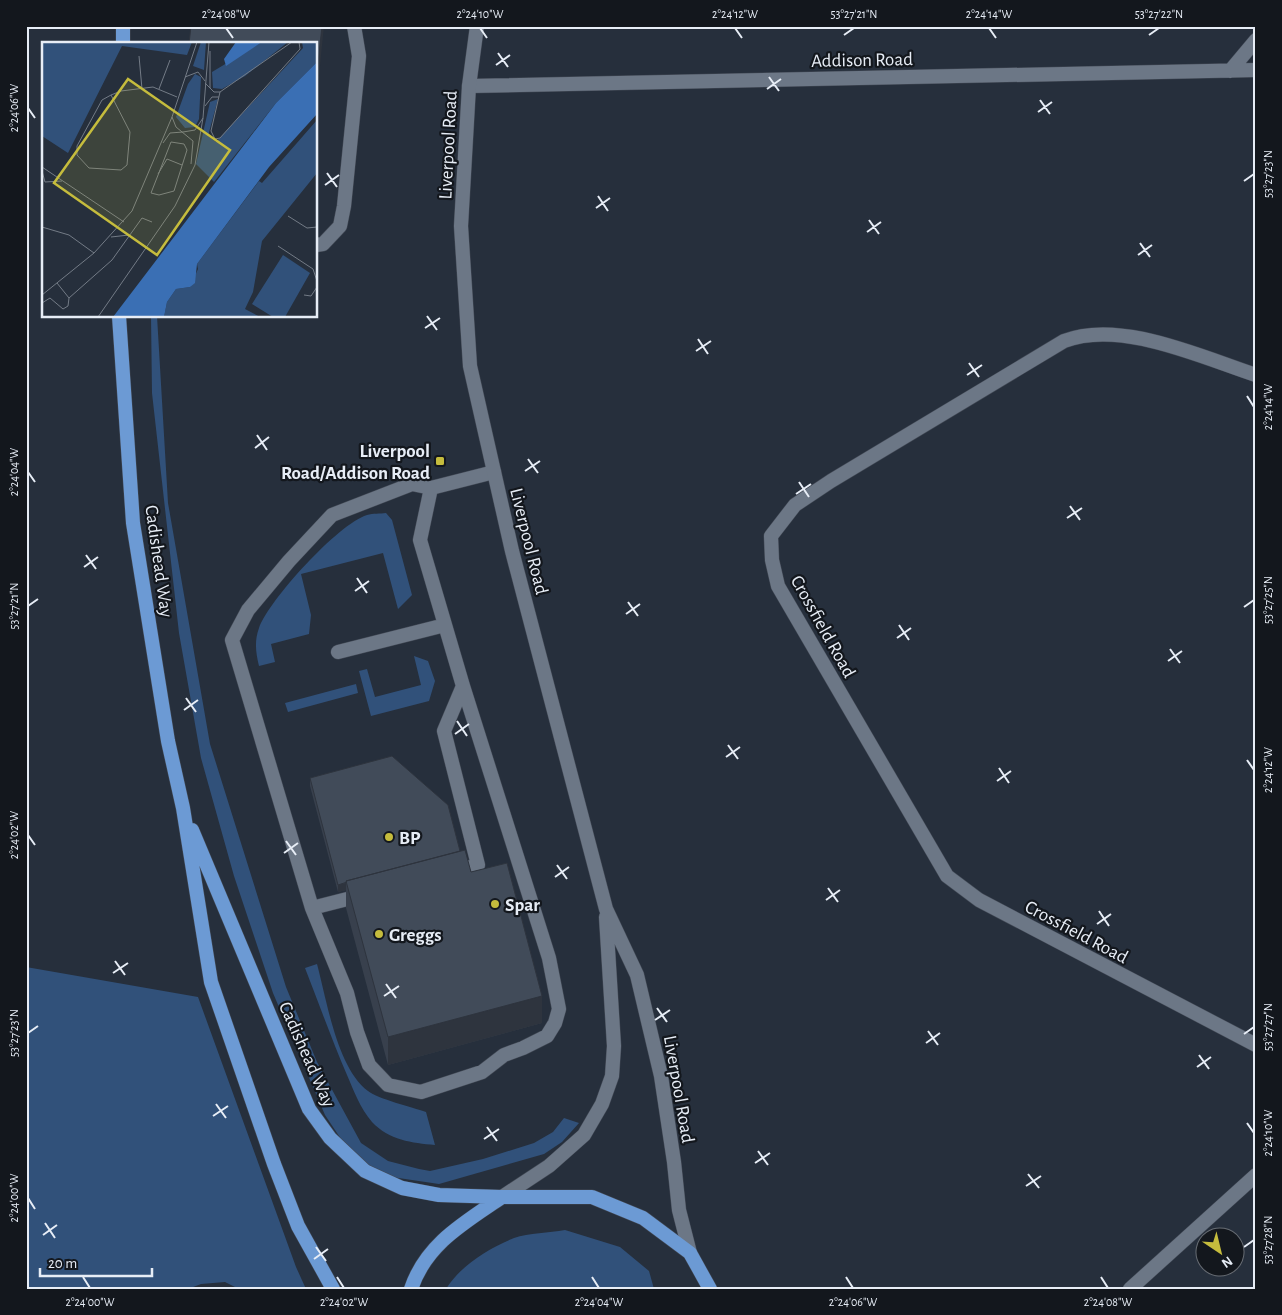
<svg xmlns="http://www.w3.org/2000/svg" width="1282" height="1315" viewBox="0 0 1282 1315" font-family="'Alegreya Sans',sans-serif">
<rect width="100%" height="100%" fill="#262f3c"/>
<!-- green -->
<path fill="#31517a" d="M151,316h6l11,187 42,241 76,243 31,75 44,81 27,18 31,8 11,2 53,-12 51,-16 19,-11 11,-14 15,5 -17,19 -18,12 -105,30 -54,-8 -36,-25 -24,-36 -52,-122 -39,-117 -33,-118 -22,-125 -27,-240z
M386,513l6,7 20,75 -14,14 -15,-56 -82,21 10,41 -2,19 -38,10 4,18 -16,4c-3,-13 -5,-24 0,-38 10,-28 79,-104 108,-113 6,-2 13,-1 19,-2z
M414,656l14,5 7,20 -6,20 -58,15 -12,-45 8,-2 8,28 46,-12z
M356,684l2,9 -70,19 -3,-9z
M317,964c10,37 20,104 51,127 10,8 44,16 58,21l9,33c-23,-2 -46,-5 -63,-23 -12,-14 -18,-31 -25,-47 -15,-35 -28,-71 -42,-107z
M26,967l172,30 98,270 10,22h-67l-14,-7 -24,2 -13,5h-162z
M565,1230l55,17 29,24 5,18h-208c14,-23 43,-41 68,-51 15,-5 35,-5 51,-8z"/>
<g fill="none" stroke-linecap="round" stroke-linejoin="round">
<defs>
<path id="service" d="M316,245l7,-1 17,-18 4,-20 15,-150 -5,-30
M412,484l19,4 -11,52 43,146 86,272 10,51 -4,14 -8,13 -24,12 -19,7 -22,17 -61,20 -33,-7 -19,-20 -12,-33 -10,-39 -35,-85 -80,-268 16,-30 41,-49 43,-46z
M431,488l63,-16
M338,652l107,-27
M452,872l26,-7 -34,-134 19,-45
M312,908l51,-13"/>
<path id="minor" d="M1230,71l26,-31
M469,86l787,-16
M1256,375c-55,-18 -136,-56 -192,-34l-233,140 -36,24 -24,31 1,24 6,26 169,290 32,24 277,145
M1130,1289l126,-114"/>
<path id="secondary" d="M477,26l-8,60 -8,140 9,140 42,185 94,358 31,66 24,101 13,86 5,48 11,43
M502,1197l47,-31 35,-31 18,-31 10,-28 2,-30 -8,-129"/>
<path id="trunk" d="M123,44v-18
M119,316l14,207 35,218 15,67 28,174 63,182 24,62 35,63
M192,830l117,279 21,29 35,33 37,17 37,7 63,2h90l51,21 47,35 20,36
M411,1289c15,-45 53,-66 91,-92"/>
</defs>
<!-- service casing -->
<use href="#service" stroke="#434a56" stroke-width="15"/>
<!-- minor casing -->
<use href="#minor" stroke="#434a56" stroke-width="15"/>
<!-- secondary casing -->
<use href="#secondary" stroke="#434a56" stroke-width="15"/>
<!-- trunk casing -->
<use href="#trunk" stroke="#434a56" stroke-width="15"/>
<!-- service -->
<use href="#service" stroke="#6c7786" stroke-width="14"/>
<!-- minor -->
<use href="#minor" stroke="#6c7786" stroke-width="14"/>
<!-- secondary -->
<use href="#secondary" stroke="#6c7786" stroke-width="14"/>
<!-- trunk -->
<use href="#trunk" stroke="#6c9ad4" stroke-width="14"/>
</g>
<!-- wall -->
<path fill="#38404d" d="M310,778l150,73 11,21 71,151 -154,42 -42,-157v-18l-8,2 -28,-106z"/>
<!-- shaded-wall -->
<path fill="#2e343e" d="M322,26h2l-8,79v-22z
M346,883v7l-8,2v-7z
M542,996v27l-154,42v-28z"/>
<!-- building -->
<path fill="#414b59" stroke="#2e343e" d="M191,26h131l-6,57v-39h-127z
M392,756l56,49 12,46 -114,30 1,1 -9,3 -28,-107z
M465,850l6,22 36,-9 35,133 -154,41 -42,-156z"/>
<!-- ticks -->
<path fill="none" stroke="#e7edf6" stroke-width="2" d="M226,28l7,10M480,28l7,10M735,28l7,10M989,28l7,10M844,35l10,-7M1149,35l10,-7M498,53l10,14M496,65l14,-10M769,77l10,14M767,89l14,-10M1040,100l10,14M28,108l7,10M1038,112l14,-10M327,173l10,14M1244,181l10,-7M325,185l14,-10M598,196l10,15M596,208l14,-10M869,220l10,14M867,232l14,-10M1140,243l10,14M1138,255l14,-10M427,316l10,14M425,328l15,-10M698,339l10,15M696,351l15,-10M969,363l10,14M967,375l15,-10M1247,396l7,11M257,435l10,15M255,448l14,-11M528,459l10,14M525,471l15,-10M28,472l7,10M799,482l10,15M796,494l15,-10M1070,506l10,14M1067,518l15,-10M86,555l10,14M84,567l14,-10M357,578l10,15M355,591l14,-10M628,602l10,14M28,606l10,-7M1244,607l10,-7M626,614l14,-10M899,625l10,15M897,638l14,-10M1170,649l10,14M1168,661l14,-10M186,698l10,14M184,710l14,-10M457,721l10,15M455,734l14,-10M728,745l10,14M726,757l14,-10M1247,760l7,10M999,768l10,15M997,781l14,-10M28,835l7,10M286,841l10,14M284,853l14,-10M557,865l10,14M555,877l14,-10M828,888l10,14M826,900l14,-10M1099,911l10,15M1097,924l14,-10M115,961l10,14M113,973l15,-10M386,984l10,14M384,996l15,-10M657,1008l10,14M655,1020l15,-10M928,1031l10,14M28,1033l10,-7M1244,1034l10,-7M926,1043l14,-10M1199,1055l10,14M1197,1067l14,-10M216,1104l10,14M213,1116l15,-10M1247,1123l7,10M487,1127l10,14M484,1139l15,-10M758,1151l10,14M755,1163l15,-10M1028,1174l11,14M1026,1186l15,-10M28,1198l7,11M45,1223l10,15M43,1235l14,-10M316,1247l10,14M1244,1247l10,-7M314,1259l14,-10M83,1277l7,11M337,1277l7,11M592,1277l7,11M846,1277l7,11M1101,1277l7,11"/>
<!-- markers -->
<g fill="#c5bc3d" stroke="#13171d" stroke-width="2">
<rect x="435" y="456" width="10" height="10" rx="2.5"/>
<circle cx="389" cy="837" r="5"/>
<circle cx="495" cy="904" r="5"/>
<circle cx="379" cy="934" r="5"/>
</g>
<g text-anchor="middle" stroke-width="4.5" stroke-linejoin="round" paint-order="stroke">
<!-- street labels -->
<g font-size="19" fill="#e7edf6" stroke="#13171d">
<text transform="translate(862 59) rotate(-1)" y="7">Addison Road</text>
<text transform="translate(447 145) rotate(-87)" y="7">Liverpool Road</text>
<text transform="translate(530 541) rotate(76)" y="7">Liverpool Road</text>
<text transform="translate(160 561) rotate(82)" y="7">Cadishead Way</text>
<text transform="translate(824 626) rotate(61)" y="7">Crossfield Road</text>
<text transform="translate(1077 931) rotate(28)" y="7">Crossfield Road</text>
<text transform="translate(308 1054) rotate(66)" y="7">Cadishead Way</text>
<text transform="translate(680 1089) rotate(80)" y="7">Liverpool Road</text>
</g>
<!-- poi labels -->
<g font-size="19" font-weight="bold" fill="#e7edf6" stroke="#13171d" text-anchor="start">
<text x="430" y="457" text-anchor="end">Liverpool<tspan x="430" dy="22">Road/Addison Road</tspan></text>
<text x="399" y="844">BP</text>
<text x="505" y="911">Spar</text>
<text x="389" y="941">Greggs</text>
</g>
</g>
<!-- overview -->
<g transform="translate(42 42)">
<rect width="275" height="275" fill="#262f3c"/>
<path d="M0,0h150l-5,13 -65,-9 -54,107 -26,-17zM159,0h5l-2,28 -11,-4zM220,0h26l-43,34 -23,13 -9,-1 -1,-16zM260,0h15v20l-41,41 -62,79 -18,-18 14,-62 8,-3 -10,37 8,6 87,-94zM153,32l6,3 -2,42 -4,8 -10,1 -9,-11 12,-33zM275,78v53l-55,68 -9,51 -8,17 15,8h-96l3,-15 9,-13 14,-2 8,-18 -1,-5 62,-83 3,2zM241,213l27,18 -25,44h-12l-21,-13z" fill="#31517a"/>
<path d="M194,0h26l-36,24 -2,-7zM275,20v52l-48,53 -72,97 -2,19 -5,4 -14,2 -9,13 -3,15h-51l163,-214z" fill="#3a6fb4"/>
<path fill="none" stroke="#737b86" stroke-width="1" d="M97,14l3,33M143,35l13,-5 7,9M163,41l9,9h6l72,-50M168,46v-37M117,47l11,-29M178,50l-9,39 4,8 5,-1 80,-89 -1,-7M69,53l19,37 -3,33 -6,5 -32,-2 -12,-13v-9l25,-46 9,-5 10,-4 32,-4 24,10M163,64l7,-9h7M141,90l12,-2 8,-12 6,-76M129,100l13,2 3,6 -13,41 -15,4 -8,-2zM121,101l7,-10 13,-1M149,122l2,-23 -17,-14 -4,-10 25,-75M0,125l82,55M0,129l3,11 17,-1M116,132l9,-15 15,6M246,174l19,12 10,-1M0,185l27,8 25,18M69,195l18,-2M236,204l35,23 4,12M0,253l52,-42 38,-42 40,-94M262,253l7,1 6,-9M27,256l43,-38 30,-42 10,4M0,261l8,-5 13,11 5,-3 1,-8 -12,-15M56,275l77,-111 20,-41 8,-47"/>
<path fill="#c5bc3d" fill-opacity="0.15" stroke="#c5bc3d" stroke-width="2.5" d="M86,37l102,71 -73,105 -103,-72z"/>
<rect width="275" height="275" fill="none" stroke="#e7edf6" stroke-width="2.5"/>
</g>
<!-- border -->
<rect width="1282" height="1315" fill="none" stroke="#13171d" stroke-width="55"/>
<!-- north arrow -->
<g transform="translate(1220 1252) rotate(145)"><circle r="24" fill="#13171d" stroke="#686d74"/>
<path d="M0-4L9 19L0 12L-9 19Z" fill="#c5bc3d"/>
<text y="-8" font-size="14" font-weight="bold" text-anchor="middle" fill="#e7edf6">N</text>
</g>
<!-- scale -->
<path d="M40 1268v8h112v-8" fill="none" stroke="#e7edf6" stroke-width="2.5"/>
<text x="48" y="1268" font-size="15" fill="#e7edf6" stroke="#13171d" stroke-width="4" paint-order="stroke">20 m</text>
<rect x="28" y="28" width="1226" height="1260" fill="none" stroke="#e7edf6" stroke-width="2"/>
<g font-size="12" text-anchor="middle" fill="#e7edf6">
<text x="226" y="18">2°24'08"W</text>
<text x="480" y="18">2°24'10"W</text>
<text x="735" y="18">2°24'12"W</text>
<text x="854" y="18">53°27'21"N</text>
<text x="989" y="18">2°24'14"W</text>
<text x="1159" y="18">53°27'22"N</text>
<text transform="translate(14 108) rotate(-90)" y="4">2°24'06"W</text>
<text transform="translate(1268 174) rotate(-90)" y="4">53°27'23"N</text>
<text transform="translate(1268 407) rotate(-90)" y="4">2°24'14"W</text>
<text transform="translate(14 472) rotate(-90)" y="4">2°24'04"W</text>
<text transform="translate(1268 600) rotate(-90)" y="4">53°27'25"N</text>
<text transform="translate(14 606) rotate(-90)" y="4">53°27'21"N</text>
<text transform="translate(1268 770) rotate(-90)" y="4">2°24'12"W</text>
<text transform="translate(14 835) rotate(-90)" y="4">2°24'02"W</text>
<text transform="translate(1268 1027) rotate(-90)" y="4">53°27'27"N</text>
<text transform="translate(14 1033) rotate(-90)" y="4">53°27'23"N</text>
<text transform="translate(1268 1133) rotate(-90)" y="4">2°24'10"W</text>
<text transform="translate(14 1198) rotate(-90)" y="4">2°24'00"W</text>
<text transform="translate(1268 1240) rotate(-90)" y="4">53°27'28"N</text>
<text x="90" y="1306">2°24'00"W</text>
<text x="344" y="1306">2°24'02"W</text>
<text x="599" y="1306">2°24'04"W</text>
<text x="853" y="1306">2°24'06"W</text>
<text x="1108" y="1306">2°24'08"W</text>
</g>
</svg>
